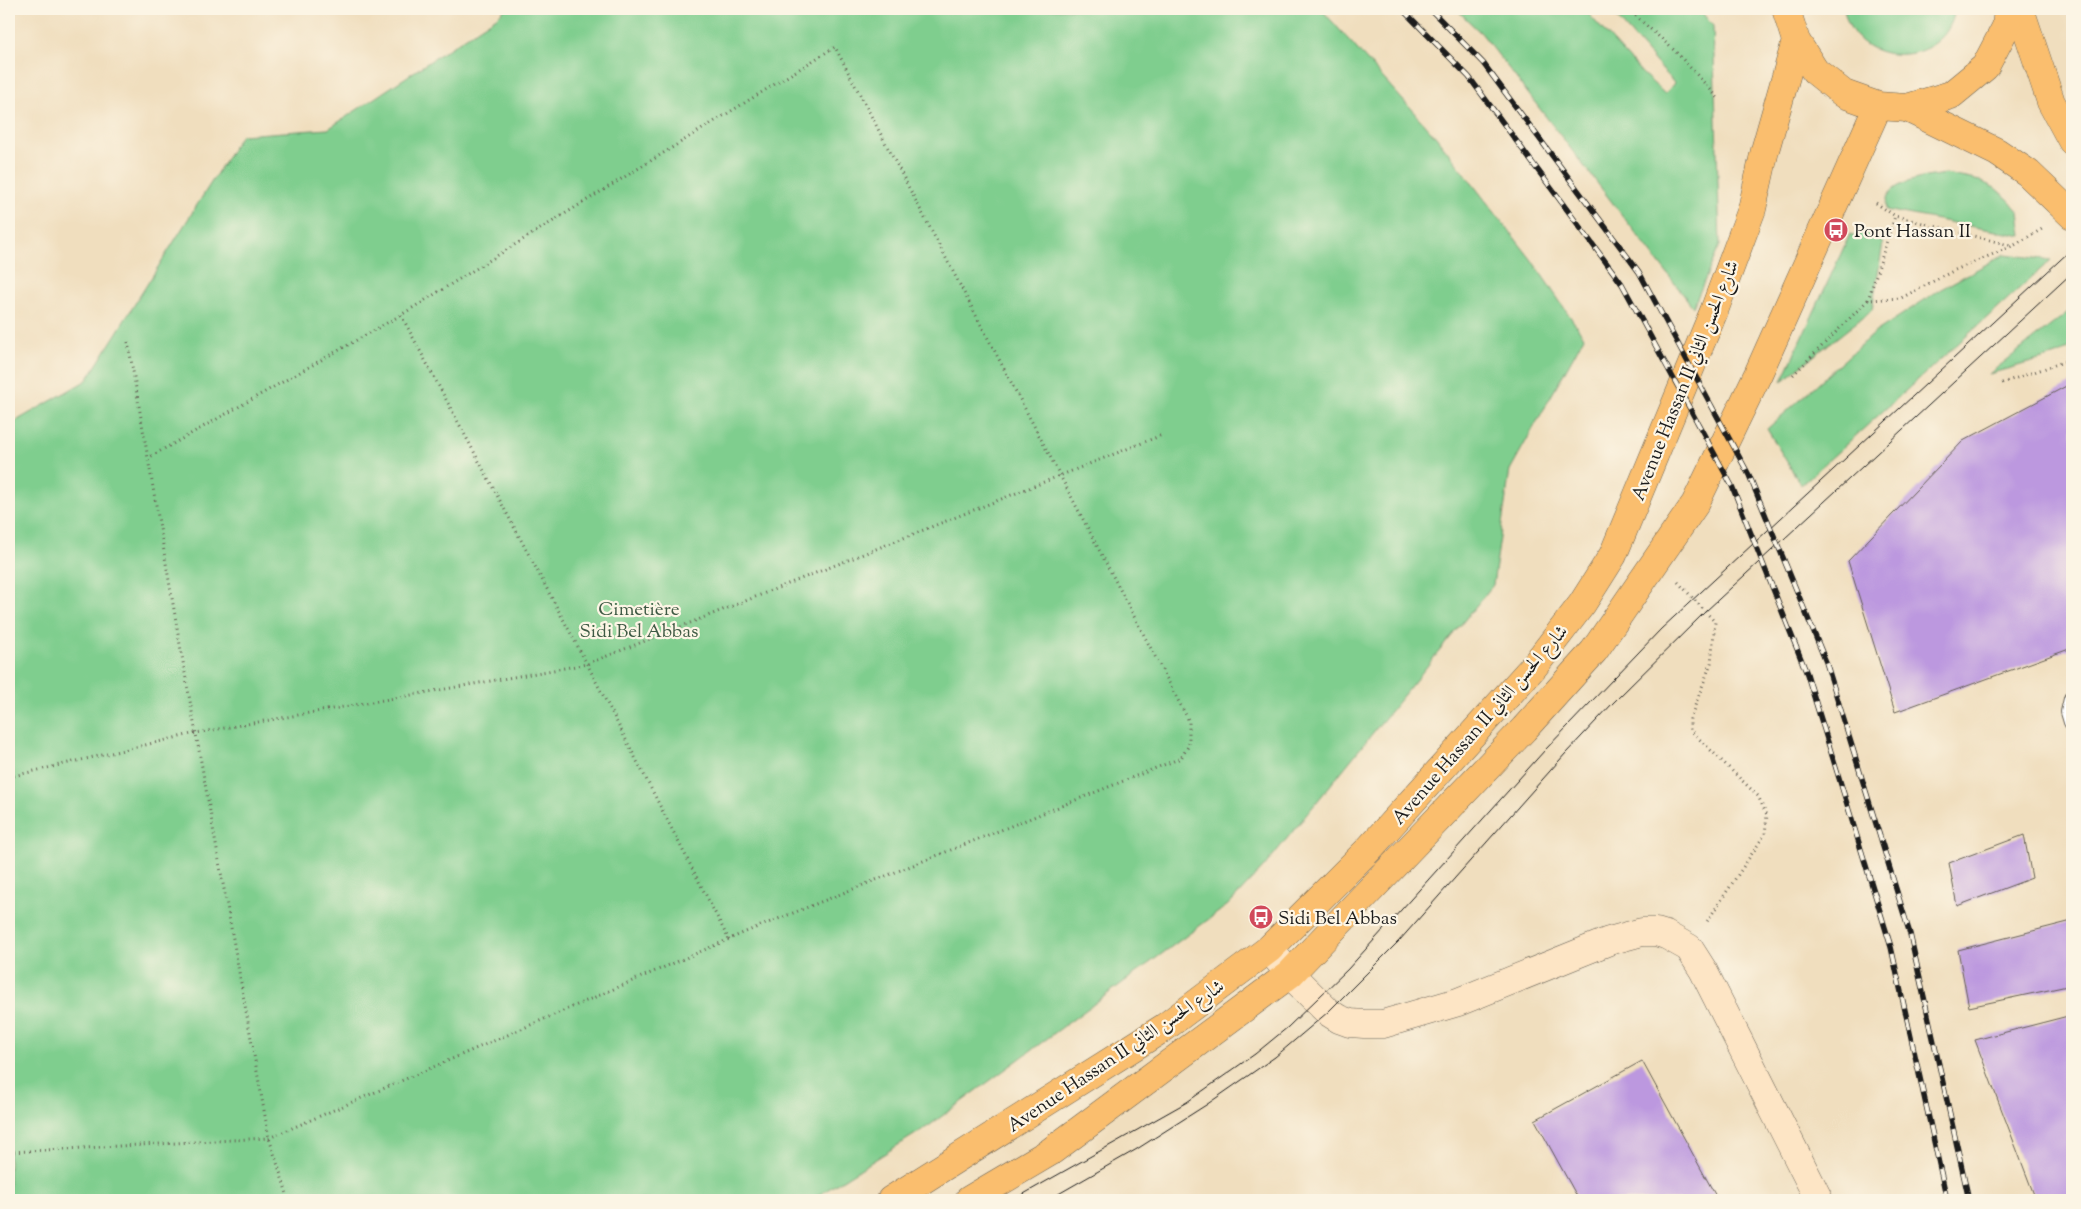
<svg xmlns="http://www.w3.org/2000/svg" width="2081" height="1209" viewBox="0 0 2081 1209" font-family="'Sorts Mill Goudy',Amiri,serif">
<rect width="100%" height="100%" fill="#fcf5e5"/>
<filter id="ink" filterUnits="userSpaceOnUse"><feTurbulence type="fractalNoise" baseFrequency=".02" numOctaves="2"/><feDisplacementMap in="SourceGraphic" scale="10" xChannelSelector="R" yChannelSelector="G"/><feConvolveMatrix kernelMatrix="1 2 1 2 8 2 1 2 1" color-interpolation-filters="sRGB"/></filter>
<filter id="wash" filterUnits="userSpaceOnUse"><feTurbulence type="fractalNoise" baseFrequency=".0096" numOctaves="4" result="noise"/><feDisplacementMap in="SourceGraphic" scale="20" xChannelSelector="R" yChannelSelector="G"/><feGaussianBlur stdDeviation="1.12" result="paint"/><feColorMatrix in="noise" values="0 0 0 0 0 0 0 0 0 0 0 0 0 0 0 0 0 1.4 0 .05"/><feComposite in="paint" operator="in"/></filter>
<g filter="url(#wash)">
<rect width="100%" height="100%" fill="#f0debe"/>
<!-- green -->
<path fill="#7fce8e" stroke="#4e7555" d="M505,9h816l115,128 95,122 53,78 -74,133 -17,115 -230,283 -35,37 -298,220 -119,75h-802v-775l78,-45 154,-245 87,-6 170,-113z
M1456,9h128l58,64 23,21 9,-11 -65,-74h90l14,17 7,219 -27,62 -211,-273z
M1844,9h111c-8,59 -101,62 -111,0z
M1946,174l34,7 15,7 13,11 11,13 3,24 -136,-26c0,-6 0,-11 3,-16 10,-14 42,-18 57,-20z
M1862,230l21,13 -11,67 -90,71 68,-147 8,3z
M2005,254l46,6 -250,225 -34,-56 107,-96 67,-44z
M2072,309v37l-15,9 -68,19z"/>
<g id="blocks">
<!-- building -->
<path fill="#bc98df" d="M2072,383v265l-177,64 -47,-151 115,-120z
M2024,835l8,43 -75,28 -8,-43z
M2072,921v64l-103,22 -11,-57z
M2072,1015v185h-36l-61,-160z
M1642,1061l76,139h-139l-44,-80z"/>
</g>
</g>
<g filter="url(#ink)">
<use href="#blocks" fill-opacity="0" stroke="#666055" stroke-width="1"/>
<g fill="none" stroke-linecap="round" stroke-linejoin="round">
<defs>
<path id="lane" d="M2072,699l-3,13 3,10"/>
<path id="secondary" d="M1269,949l21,25 38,38 11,7 11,4 14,1h19l75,-22 151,-61 33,-9h14l10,3 23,13 14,22 116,230"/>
<path id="primary" d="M2020,9l31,93 21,39
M1907,108l90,44 31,21 44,42"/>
<path id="highway" d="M1786,9l10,32 19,30 29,23 34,12 29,2 44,-13 34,-28 21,-40 2,-18
M891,1200l274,-173 104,-78 99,-99 167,-185 47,-61 31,-49 101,-244 38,-102 13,-59 31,-109
M969,1200l81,-48 240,-178 234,-245 70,-78 101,-147 63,-130 120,-268"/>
</defs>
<!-- lane casing -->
<use href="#lane" stroke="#666055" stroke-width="18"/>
<!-- secondary casing -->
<use href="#secondary" stroke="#666055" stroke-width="29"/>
<!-- primary casing -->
<use href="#primary" stroke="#666055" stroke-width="29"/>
<!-- highway casing -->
<use href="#highway" stroke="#666055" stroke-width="29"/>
<!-- path -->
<path stroke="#666055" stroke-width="3" stroke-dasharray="1 4" stroke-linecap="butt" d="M1628,9l47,42 45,49
M1876,203l19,13 118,30
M1868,300l27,-84
M401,315l186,349 142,276
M128,342l55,320 86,476 20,62
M1793,375l75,-75 33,-2 54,-28 58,-24 29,-17
M2002,383l70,-24
M1678,582l37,40 -4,41 -21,56v11l68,66 9,19 -2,19 -59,89
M9,777l187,-44 391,-69 575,-229
M9,1152l260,-14 479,-207 433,-173 8,-13v-24l-354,-674 -434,268 -253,143"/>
<!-- lane -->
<use href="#lane" stroke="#fff" stroke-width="16"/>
<!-- secondary -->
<use href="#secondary" stroke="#fde5c5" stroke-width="28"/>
<!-- primary -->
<use href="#primary" stroke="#fabe6e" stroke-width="28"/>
<!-- highway -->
<use href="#highway" stroke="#fabe6e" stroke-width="28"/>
<!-- tram -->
<path stroke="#1c1c1c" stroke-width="1" d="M1013,1200l174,-98 68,-48 33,-27 60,-58 197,-219 116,-121 411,-380
M1048,1200l89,-51 69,-44 69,-48 53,-45 71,-71 167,-188 47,-50 93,-92 366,-338"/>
<defs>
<path id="rail" d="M1402,9l67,68 153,207 110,202 75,188 84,273 56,253
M1430,9l53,54 156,209 110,203 77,187 84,272 59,266"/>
</defs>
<!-- rail casing -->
<use href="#rail" stroke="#1c1c1c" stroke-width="5.5"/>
<!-- rail -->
<use href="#rail" stroke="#fcf5e5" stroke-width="4" stroke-dasharray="11" stroke-linecap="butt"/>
</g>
</g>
<!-- icons -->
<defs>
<symbol id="bus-disc" viewBox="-11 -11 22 22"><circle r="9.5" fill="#d1495b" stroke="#fcf5e5"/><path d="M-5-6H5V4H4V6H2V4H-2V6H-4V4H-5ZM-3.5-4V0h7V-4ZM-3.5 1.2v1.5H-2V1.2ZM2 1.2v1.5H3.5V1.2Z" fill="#fff"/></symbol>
</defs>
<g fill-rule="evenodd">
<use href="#bus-disc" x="1822" y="216" width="28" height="28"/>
<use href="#bus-disc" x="1247" y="903" width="28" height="28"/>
</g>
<g text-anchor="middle" stroke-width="4.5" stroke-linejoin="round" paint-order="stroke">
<!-- poi labels -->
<g font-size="19" fill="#1c1c1c" stroke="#fcf5e5" text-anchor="start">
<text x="1854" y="237">Pont Hassan II</text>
<text x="1278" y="924">Sidi Bel Abbas</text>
</g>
<!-- street labels -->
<g font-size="19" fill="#1c1c1c" stroke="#fcf5e5">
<text transform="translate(1684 380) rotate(-68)" y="7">Avenue Hassan II شارع الحسن الثاني</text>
<text transform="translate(1479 724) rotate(-49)" y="7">Avenue Hassan II شارع الحسن الثاني</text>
<text transform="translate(1115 1055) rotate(-34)" y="7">Avenue Hassan II شارع الحسن الثاني</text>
</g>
<!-- park labels -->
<g font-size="19" fill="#3f5a44" stroke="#fcf5e5">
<text x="639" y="615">Cimetière<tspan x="639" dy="22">Sidi Bel Abbas</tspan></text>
</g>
</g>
<!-- margin -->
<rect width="2081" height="1209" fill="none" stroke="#fcf5e5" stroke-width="30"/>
</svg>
